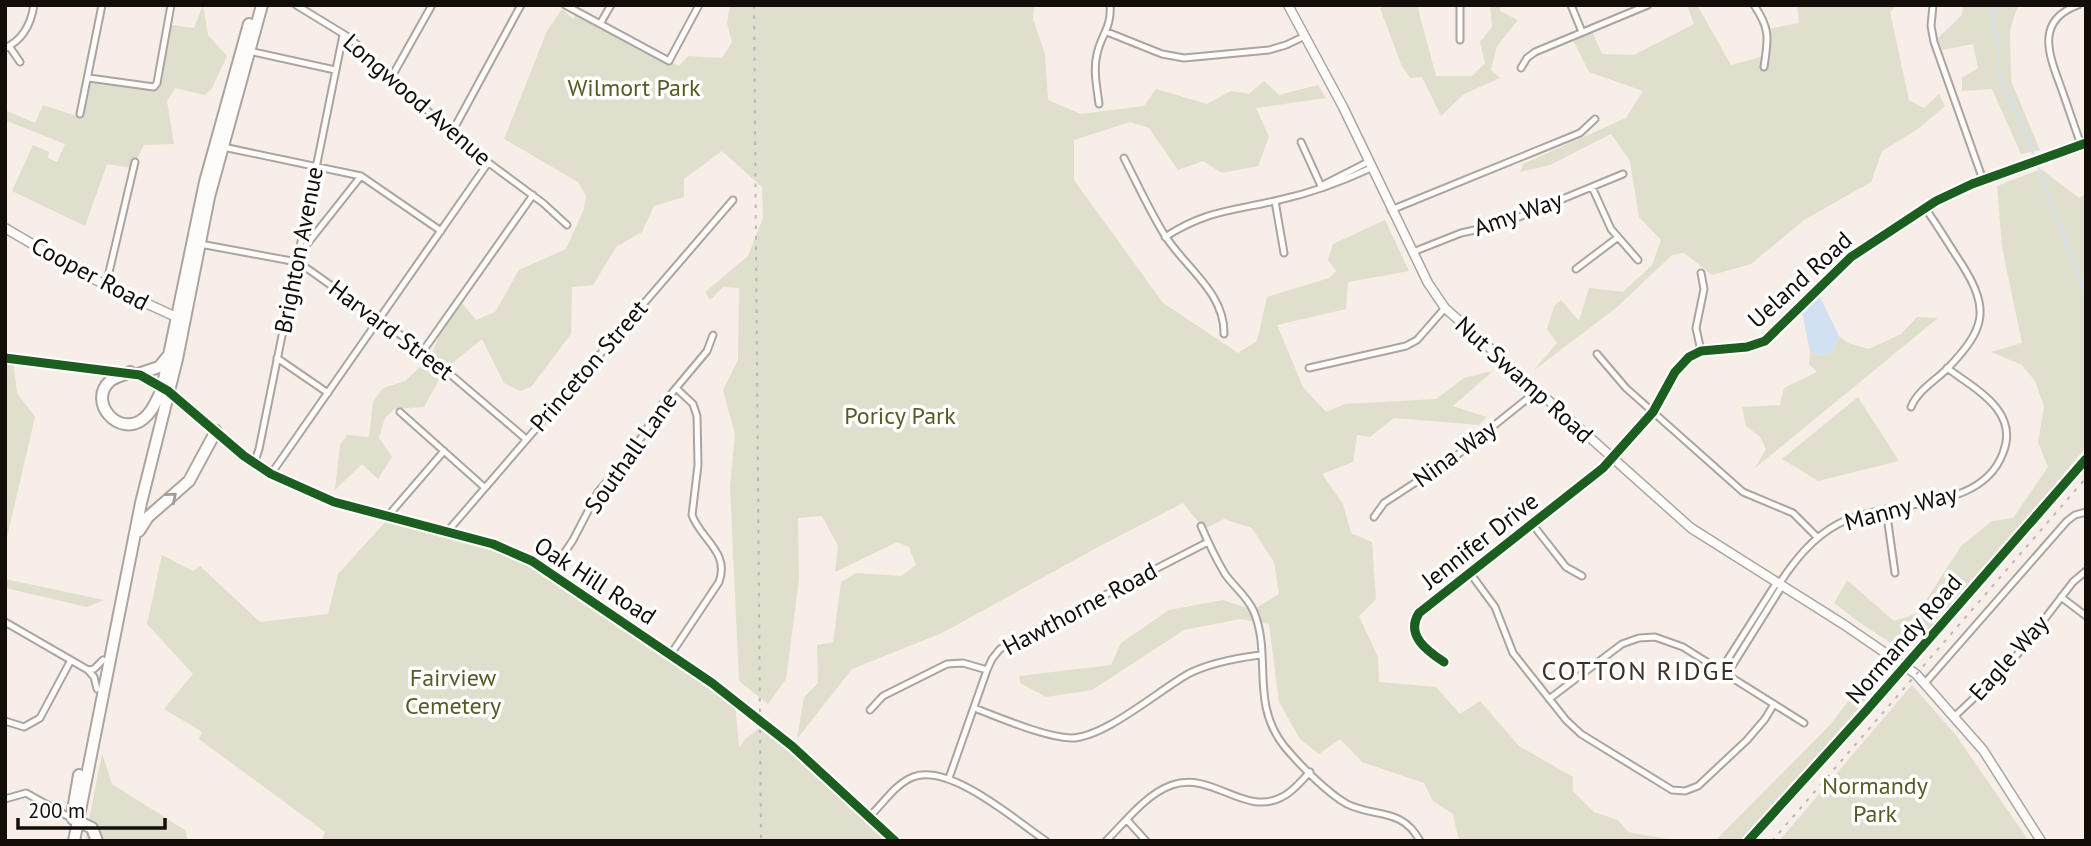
<svg xmlns="http://www.w3.org/2000/svg" width="2091" height="846" viewBox="0 0 2091 846" font-family="'PT Sans',sans-serif">
<rect width="100%" height="100%" fill="#f7eee7"/>
<!-- green -->
<path fill="#e0decc" d="M203,5l5,30 19,21 -15,32 -7,7 -30,-7 -8,13 7,43 -30,1 -12,23 -25,-4 -22,62 -73,-35 21,-46 16,7 -1,6 9,4 8,-18 -58,-23 -2,2v-13l30,13 8,-18 36,12 11,-39 61,10c10,-20 8,-45 21,-63l22,3z
M730,5h304l-1,14 12,35 3,46 33,14 63,-8 12,-17 51,15 24,-13 18,3 15,-13 15,14 39,-10 8,13 -70,10 13,29 -11,29 -36,7 -19,-12 -25,9 -29,-42 -19,-6 -56,18v40l89,123 75,50 19,-12 10,-44 62,-19 7,-7 -8,-11 5,-16 52,-24 24,51 -61,11 -2,27 -69,16 26,62 23,25 19,-8 91,-5 28,-21 29,-7 -40,35 33,11 -7,8 -85,-7 -24,19 -13,-2 -4,27 -31,12 21,30 8,29 21,9 4,57 -17,17 19,41 1,25 57,5 24,27 20,-13 39,45 54,31v14l21,21 24,8 10,12 51,9h-220l-6,-27 -20,-13 -9,-18 -62,-21 -22,-23 -21,15 -19,-15 -21,-37 -10,-78 -29,-5 -56,11 -92,60 -46,7 -26,-14 -1,-7 92,-11 10,-22 48,-33 54,-10 30,10 26,-16 -5,-32 -22,-34 -28,-9 -20,10 -21,-26 -83,43 -158,87 -90,36 -55,70 7,-42 14,-14 -1,-38 16,-3 8,-60 15,-9 45,3 15,-11 -7,-18 -12,-5 -62,30 3,-26 -16,-30 -24,2 1,62 -13,99 -18,25 -29,-23 -9,-195 5,-52 -12,-44 15,-30 1,-72 -16,-1 -13,13 -5,-8 43,-36 15,-38 -1,-31 -40,-36 -38,28v18l-30,9 -12,26 -25,14 -24,39 -21,2 -1,47 -40,53 -11,4 -16,-8 -22,-44 -37,30 -21,38 -30,2 -9,9 -6,20 13,19 -14,22 -16,-15 -27,26 5,-45 7,-10 22,2 4,-35 10,-14 22,-7 26,-24 8,-22 22,-33 15,18 19,-8 24,-42 47,-21 18,-40 2,-14 -8,-13 -74,-43 43,-108 15,-22 11,10 4,-7 102,54 9,-10 34,2 10,-16 -5,-19z
M1390,5h27l19,71h36l13,-13 -5,-21 12,-15 -2,-22h10v6l18,9 -21,26 -6,24 9,8 -36,16 -23,22 -19,-39 -12,1 -9,-14 -21,-56z
M1687,5h10l34,60 33,-9 4,-27 31,-6 -2,-18h100l-7,7 19,88 15,8 15,-14 6,12 -27,23 -36,22 -11,31 -67,38 -53,44 -39,11 -28,-22 -12,2 -56,53 -83,63 24,-28 -10,-14 7,-23 7,-6 18,21 10,-33 34,4 29,-27 9,-25 -22,-23 -9,-56 -19,-27 -61,31 -30,7 3,-8 103,-46 17,-27 -54,-19 -18,-36 19,-9 12,27 32,1 60,-31z
M1963,5h55l-8,25 1,51 29,69 -19,4 -29,-65 -30,2v-13l16,-10 -5,-24 -31,6 -4,-12 24,-23z
M2041,169l38,29 7,-4v253l-137,165 -44,40 -42,-27 -29,-22 13,-23 47,41 24,-8 43,-67 31,-25 21,-3 35,-51 -10,-25 6,-35 -9,-26 -13,-16 -31,-13 31,-9 -20,-96 -5,-61z
M1917,317l21,1 -183,150 11,-19 -6,-12 -14,-11 -4,-19 38,-2 4,-17 33,-16 -8,-8 1,-12 12,4 12,-6 5,-14 9,7 21,6 32,-15z
M5,359l8,1 4,33 18,24 -30,129z
M1858,397l41,64 -81,20 -36,-22z
M389,518l115,29 231,154 4,47 6,-9 20,-15 128,117h-571l3,-9 -126,-93 3,-7 -38,-23 29,-35 -46,-50 15,-69 31,16 7,-5 60,56 68,-8 10,-40z
M5,579l99,21 -17,7 -82,-19z
M1879,661l12,9 -71,83 -5,10 -70,78h-30l114,-115z
M1912,685l43,49 74,107h-250z
M102,753l10,31 73,46 3,11h-103z"/>
<!-- water -->
<path fill="#d2e1f2" d="M1820,297l19,39 -5,14 -12,6 -12,-4 -8,-41z"/>
<g fill="none" stroke-linecap="round" stroke-linejoin="round">
<!-- stream -->
<path stroke="#d2e1f2" stroke-width="2" d="M1995,5l-3,16 7,21v33l27,59 60,162"/>
<defs>
<path id="street" d="M296,5l54,33 112,105 81,60 24,22
M565,5l104,56 30,-56
M1571,5l11,27
M1754,5c17,25 14,34 10,62
M1933,5l-2,21 3,16 49,138
M2078,5c-46,17 -27,54 -15,88 6,17 12,35 18,52
M600,24l11,-19
M1107,32l55,22 22,4 85,-8 17,-5 19,-9
M1460,40v-35
M9,46l11,16
M5,48c18,-8 26,-24 29,-43
M249,51l86,19
M1521,68l6,-10 8,-6 113,-47
M89,78l65,9 3,-4 14,-78
M391,78l41,-73
M1099,104c-2,-16 -6,-34 -2,-50 4,-19 15,-27 13,-49
M80,114l22,-109
M451,134l70,-129
M1301,142l20,44
M223,147l138,29 80,55
M1124,158c13,25 25,52 40,76 20,33 61,58 60,100
M1321,186l47,-24
M1592,187l19,42 27,31
M1275,201l9,52
M1391,210l189,-77 15,-14
M1165,237c42,-27 67,-26 114,-37 32,-7 62,-18 92,-32
M200,244l97,18 11,7 115,82 103,88
M1413,252l48,-19 41,-9 121,-50
M300,253l61,-77
M1576,269l41,-31
M106,285l29,-123
M423,351l110,-156
M1701,351l-5,-23 8,-39 -3,-16
M1597,354l29,34 117,104 50,21 25,25
M277,358l51,35
M1309,368l97,-22 11,-6 28,-32
M1911,407c7,-17 24,-26 37,-39 37,-39 43,-58 13,-105 -12,-18 -23,-37 -36,-55
M400,412l84,75
M254,464l5,-15 84,-414
M271,474l217,-311
M1886,509l9,64
M387,517l57,-66
M1374,517l10,-14 72,-47 71,-57 8,-10
M1533,525l33,42 16,9
M1201,526c7,16 15,33 24,48 9,13 23,23 29,38 18,44 -4,91 30,134 15,18 43,47 63,58 28,14 55,3 73,37
M447,532l286,-332
M551,573l22,-33 25,-48 35,-41 28,-45 46,-55 6,-16
M1470,573l25,34 18,46 53,67 15,14 91,56 13,1 13,-5 49,-46 18,-21 9,-15
M1779,584c16,-24 33,-46 59,-60 50,-27 142,-9 165,-71 17,-42 -28,-64 -56,-85
M2061,597l25,19
M5,622l83,48 6,7 3,12
M671,654l48,-72c11,-30 -18,-42 -27,-67l6,-50 -1,-49 -4,-12 -17,-16
M1444,662c-17,-11 -39,-27 -25,-49l184,-145 50,-56 22,-40 14,-15 12,-6 46,-4 18,-6 86,-84 85,-56 36,-17 114,-41
M88,670l6,-1 9,-9
M1721,670l56,-88
M1727,674l55,-88
M1925,683l142,-162 8,-6 11,-3
M1549,699l73,-55 17,-6 16,-1 28,10 121,76
M974,708c27,10 70,29 97,30 33,0 87,-47 117,-64 21,-11 49,-16 72,-19
M870,710l13,-14 64,-32 16,-1 24,7
M1955,716l55,-52 63,-82 13,-11
M5,721l19,6 16,-9 31,-58
M949,778l38,-108 5,-11 8,-10 208,-107
M5,799l21,-6 45,25
M869,817c14,-13 26,-33 44,-40 37,-14 102,43 133,64
M1127,820l19,21
M1106,841c19,-19 40,-47 66,-56 40,-14 73,32 110,12 11,-5 19,-16 28,-25
M1748,841l117,-129 221,-253"/>
<path id="secondary" d="M1288,5l55,102 85,176 17,25 246,220 152,96 73,50 67,76 58,91
M5,228l80,47 91,42
M5,358l135,17 28,16 76,65 27,18 63,28 159,42 39,17 180,122 80,63 103,95"/>
<path id="highway" d="M130,372c-6,3 -15,5 -20,9 -23,21 9,57 33,38 10,-7 15,-22 20,-32
M138,374l21,-7 8,-10
M162,389l43,-207 44,-158
M139,531l9,-14 41,-36 27,-50
M73,810l6,-35
M73,819l19,9 5,13
M74,841l67,-338 36,-144 32,-162 53,-192"/>
</defs>
<!-- street casing -->
<use href="#street" stroke="#aba49f" stroke-width="9"/>
<!-- secondary casing -->
<use href="#secondary" stroke="#aba49f" stroke-width="11"/>
<!-- highway casing -->
<use href="#highway" stroke="#aba49f" stroke-width="14"/>
<!-- street -->
<use href="#street" stroke="#fefcfb" stroke-width="5"/>
<!-- secondary -->
<use href="#secondary" stroke="#fefcfb" stroke-width="8"/>
<!-- highway -->
<use href="#highway" stroke="#fefcfb" stroke-width="10"/>
<!-- rail -->
<path stroke="#b9b7b6" stroke-width="2" stroke-dasharray="3.5 7" stroke-linecap="butt" d="M754,5l7,836
M1772,841l314,-363"/>
<defs>
<path id="cycleway" d="M5,358l135,17 28,16 76,65 27,18 63,28 159,42 39,17 180,122 80,63 103,95
M1444,662c-17,-11 -39,-27 -25,-49l184,-145 50,-56 22,-40 14,-15 12,-6 46,-4 18,-6 86,-84 85,-56 36,-17 114,-41
M1748,841l117,-129 221,-253"/>
</defs>
<!-- cycleway casing -->
<use href="#cycleway" stroke="#fff" stroke-width="13"/>
<!-- cycleway -->
<use href="#cycleway" stroke="#1b5e20" stroke-width="9"/>
</g>
<!-- one-way arrows -->
<defs><path id="oneway-chevron" d="M-2-3.5L2.5 0L-2 3.5" fill="none" stroke-width="1.6" stroke-linecap="round" stroke-linejoin="round" transform="scale(1.75)"/></defs>
<use stroke="#a09c9a" href="#oneway-chevron" transform="translate(172 497) rotate(-40)"/>
<g text-anchor="middle" stroke-width="7" stroke-linejoin="round" paint-order="stroke">
<!-- park labels -->
<g font-size="24" fill="#585a24" stroke="#fff">
<text x="634" y="96">Wilmort Park</text>
<text x="900" y="424">Poricy Park</text>
<text x="453" y="686">Fairview<tspan x="453" dy="28">Cemetery</tspan></text>
<text x="1875" y="794">Normandy<tspan x="1875" dy="28">Park</tspan></text>
</g>
<!-- street labels -->
<g font-size="24" fill="#120d09" stroke="#fff">
<text transform="translate(417 100) rotate(41)" y="8">Longwood Avenue</text>
<text transform="translate(1518 214) rotate(-19)" y="8">Amy Way</text>
<text transform="translate(299 250) rotate(-79)" y="8">Brighton Avenue</text>
<text transform="translate(90 274) rotate(28)" y="8">Cooper Road</text>
<text transform="translate(1800 280) rotate(-42)" y="8">Ueland Road</text>
<text transform="translate(391 330) rotate(37)" y="8">Harvard Street</text>
<text transform="translate(589 366) rotate(-49)" y="8">Princeton Street</text>
<text transform="translate(1524 380) rotate(42)" y="8">Nut Swamp Road</text>
<text transform="translate(631 453) rotate(-55)" y="8">Southall Lane</text>
<text transform="translate(1455 454) rotate(-36)" y="8">Nina Way</text>
<text transform="translate(1901 508) rotate(-15)" y="8">Manny Way</text>
<text transform="translate(1480 541) rotate(-38)" y="8">Jennifer Drive</text>
<text transform="translate(595 581) rotate(33)" y="8">Oak Hill Road</text>
<text transform="translate(1080 609) rotate(-28)" y="8">Hawthorne Road</text>
<text transform="translate(1904 639) rotate(-49)" y="8">Normandy Road</text>
<text transform="translate(2009 658) rotate(-48)" y="8">Eagle Way</text>
</g>
<!-- neighbourhood labels -->
<g font-size="26" letter-spacing="2" fill="#3c2f26" stroke="#fff">
<text x="1639" y="680">COTTON RIDGE</text>
</g>
</g>
<!-- border -->
<rect width="2091" height="846" fill="none" stroke="#120d09" stroke-width="14"/>
<!-- scale -->
<path d="M18 818v10h147v-10" fill="none" stroke="#120d09" stroke-width="3.5"/>
<text x="28" y="818" font-size="21" fill="#120d09" stroke="#ffffff" stroke-width="5" paint-order="stroke">200 m</text>
</svg>
